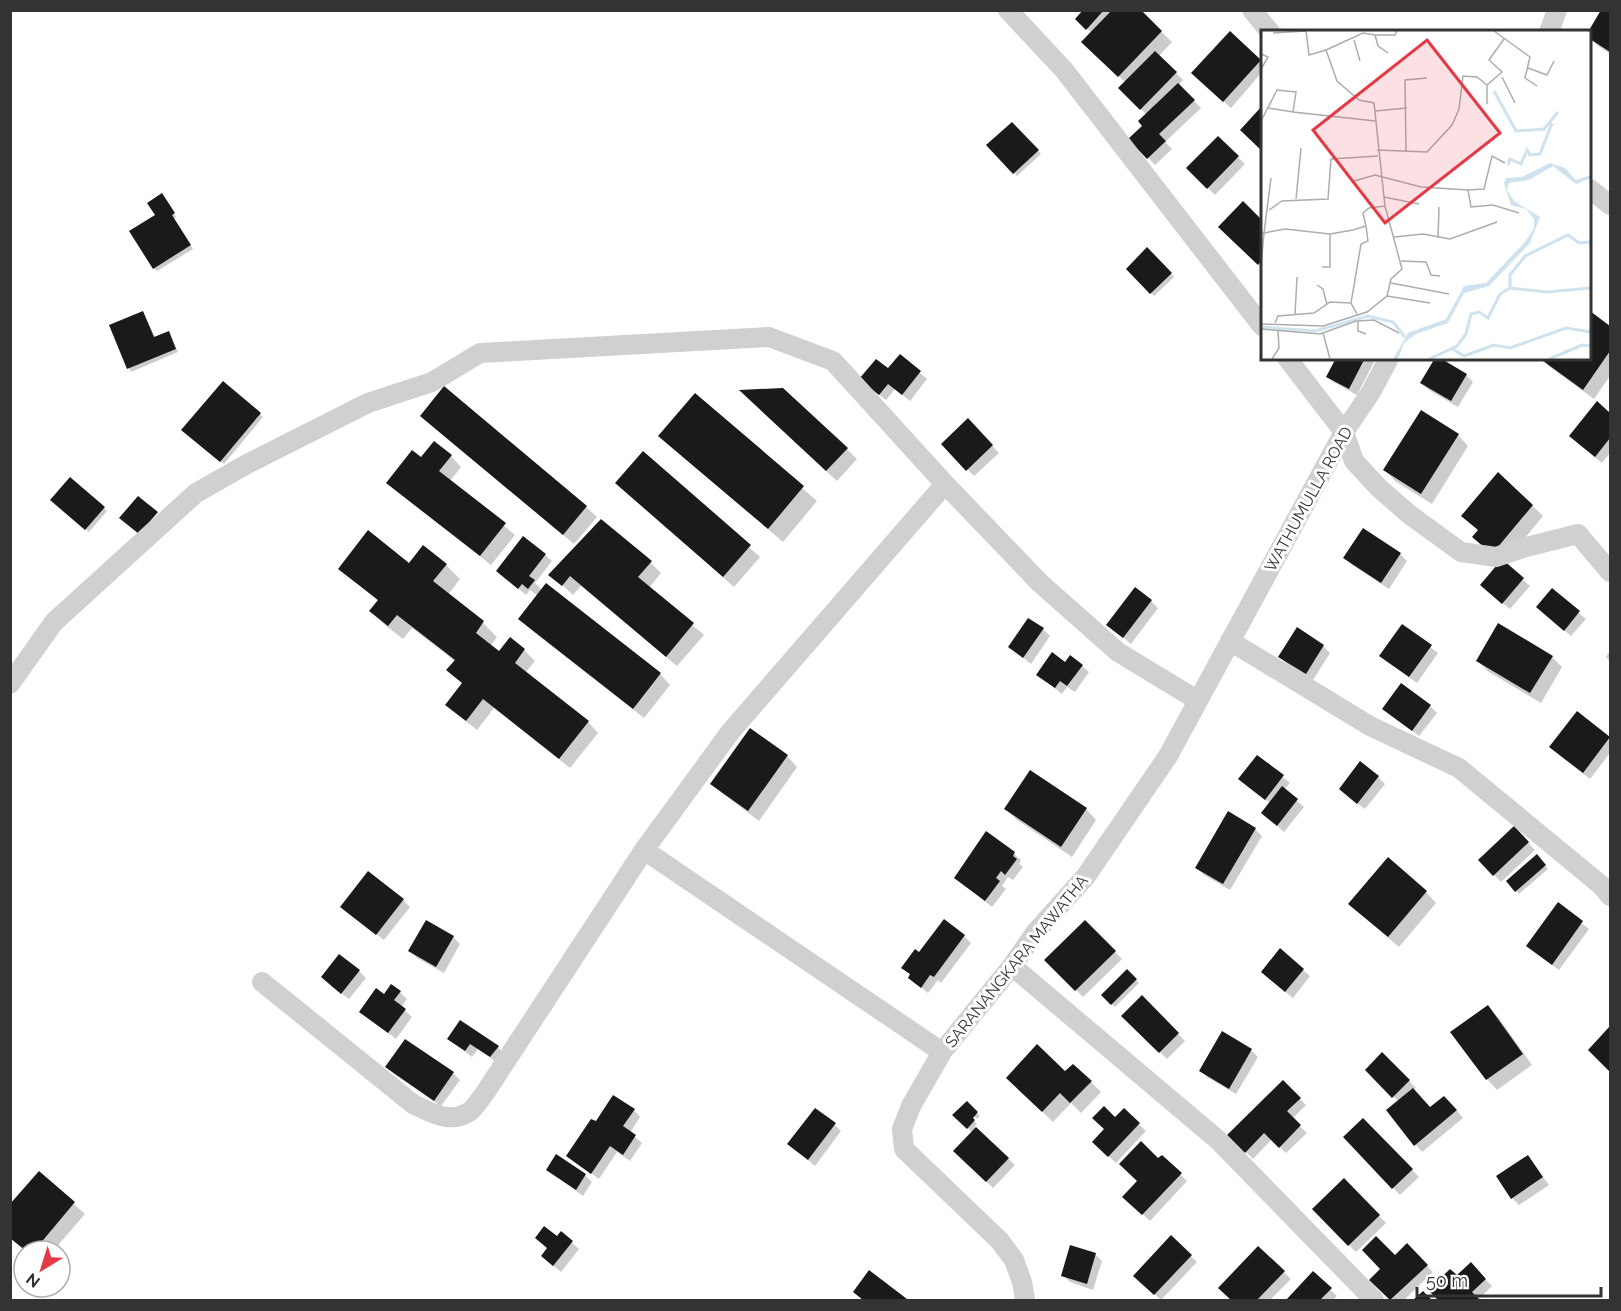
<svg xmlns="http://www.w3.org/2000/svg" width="1621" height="1311" viewBox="0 0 1621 1311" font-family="Raleway,sans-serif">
<rect width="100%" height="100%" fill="#fff"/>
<!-- shadow -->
<path fill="#0003" d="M1085,10h54l33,32 -13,14 24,24 -5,5 23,23 -36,34 7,7 -17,16 -25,-26 14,-13 3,-11 -27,-27 6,-5 -42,-41 8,-9 -15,-14z
M1603,10h7v44l-12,-8 -8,-8v-6z
M1230,33l32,30v9l-31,36 -31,-28z
M1262,108v42l-20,-20z
M1012,124l29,30 -24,22 -29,-31z
M1218,138l27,26 -30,31 -27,-27z
M165,198l11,19 -2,2 19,30 -36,22 -3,-3 3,-52z
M1243,203l19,19v45l-35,-34z
M1147,249l27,28 -20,19 -26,-27z
M143,313l13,26 13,-6 9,19 -47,20 -20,-46z
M1590,314l20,14v48l-16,23 -44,-32 -9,-9h49z
M900,356l27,23 -17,22 -15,-12 -9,11 -18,-14 20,-15z
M1337,358h33l4,4 -17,33 -22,-12 -7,-6z
M1466,375l7,7 -15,25 -29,-17 -7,-7z
M223,383l40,34 -39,47 -38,-31z
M695,395l122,106 -34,41 -108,-92z
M751,401l96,48 10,10 -20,22z
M1597,404l13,11v38l-8,10 -25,-20z
M432,426l154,81 11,10 -23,27z
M975,427l24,26 -25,23 -31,-32z
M1458,435l10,11 -36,58 -37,-23 -10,-11z
M643,453l117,104 -26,30 -107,-94z
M451,456l10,11 -11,14 65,54 -24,30 -92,-72 -11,-10 33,-24z
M1499,474l44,42 -39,47 26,23 -20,23 -21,-17 12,-30 -22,-31z
M70,479l37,32 -18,21 -34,-29z
M1363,530l37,24 7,7 -18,28 -37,-24 -7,-7z
M545,555l7,6 -17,22 7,7 118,84 10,11 -26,33 -114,-89 -10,-10 18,-23 -8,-6 -4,5 -28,-24z
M650,562l11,11 -12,15 55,47 -27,31 -96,-80 -8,9 -22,-20z
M409,565h37l14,14 -12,16 35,28 14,14 -7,9 9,7 11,-14 14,11 11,11 -10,12 63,49 10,11 -28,35 -76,-60 -17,22 -19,-15 -11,-10 16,-21 -15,-14 7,-9 -43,-33 -9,11 -18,-14 -14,-14 7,-10 -38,-33z
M1552,590l34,29 -15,17 -26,-22z
M1151,601l7,7 -27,36 -23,-19z
M1403,626l35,27 -21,30 -29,-21z
M1043,629l7,7 -19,28 -21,-17z
M1323,646l7,7 -17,27 -26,-16 -7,-7z
M1610,651v10l-4,-4z
M1552,657l10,10 -21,36 -52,-31 -11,-11z
M1066,664l16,2 7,6 -14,20 -8,-5 -5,7 -24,-19z
M1430,706l7,7 -18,23 -35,-27z
M1578,714l32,25v14l-20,26 -32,-25z
M787,756l10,11 -38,54 -36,-27 -11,-10z
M1257,757l33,26 -6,7 20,17 -20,25 -14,-13v-16l-23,-17z
M1378,777l7,7 -20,25 -18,-13z
M1006,809h80l10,11 -24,37 -55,-37z
M1514,828l21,22 -34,32 -21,-22z
M1255,829l7,7 -32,54 -26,-15 -7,-7z
M1014,854l7,6 -2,4 4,3 -10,13 -5,-3 -6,9 4,3 -14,18 -36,-29z
M1537,856l11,13 -29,25 -11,-13z
M1426,892l10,11 -37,44 -38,-33z
M403,900l7,7 -26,33 -35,-27z
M1558,904l31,25 -30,41 -24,-18z
M1085,922l37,37 -39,38 -37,-37z
M964,936l7,7 -30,40 -3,-3 -10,13 -18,-15 1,-3 -8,-7 17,-13z
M453,937l7,7 -16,29 -27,-15 -7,-7z
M1280,951l30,25 -17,22 -23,-19z
M359,971l7,7 -17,21 -20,-15z
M1127,971l12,12 -24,24 -12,-12z
M400,992l7,7 -6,8 11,10 -16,22 -35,-27 24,-16z
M1142,997l43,44 -18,18 -44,-43z
M1488,1007l10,10 34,48 -35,25 -10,-11z
M1610,1029v41l-20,-20z
M449,1039l49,8 6,7 -6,9 -20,-14 -6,8z
M1251,1050l7,7 -22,37 -29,-17 -7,-7z
M1382,1054l34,34 -3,2 17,19 21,-5 12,14 -41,34 -34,-41 11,-9 -32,-32z
M387,1067l66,6 7,7 -19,26 -47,-32z
M1066,1073l25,9 10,10 -20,21 -10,-10 -18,19 -45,-44z
M1283,1082l23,23 -14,14 15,14 -21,20 -14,-14 -19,20 -24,-24z
M967,1103l13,13 -3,3 -6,-6 -2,3 8,8 -3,3 41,38 -22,23 -38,-37 17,-19 -18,-17z
M634,1110l6,7 -10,16 12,10 -12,18 -13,-9 -18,27 -31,-23 28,-32z
M1124,1110l22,21 -30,32 -22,-21z
M1363,1120l56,57 -19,18 -55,-58z
M835,1125l6,6 -26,35 -26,-22z
M1162,1157l25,24 -37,40 -26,-24z
M1528,1157l21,28 -30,20 -7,-7z
M547,1169l38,6 7,7 -9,14z
M39,1173l46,41 -32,37h-27l-16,-13z
M1344,1180l42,43 -30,29 -42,-43z
M561,1233l18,16 -18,23 -11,-9 8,-25z
M1171,1238l26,24 -36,38 -26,-24z
M1407,1245l26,27 -29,28h-13l-20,-20z
M1258,1248l33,31 -21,21h-37l-13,-12z
M1095,1254l7,7 -9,29 -23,-8 -7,-7z
M1470,1264l22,22 -14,14h-38l-10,-10 27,-13z
M870,1272l36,28h-43l-8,-8z
M1313,1273l24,23 -4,4h-45z"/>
<!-- building -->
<path fill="#1a1a1a" d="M1083,10h21l-18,20 -11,-11z
M1112,10h29l21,21 -44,46 -37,-35z
M1601,10h9v42l-20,-13 -2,-7z
M1230,31l31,29 -38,42 -32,-29z
M1155,51l22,21 -37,38 -22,-22z
M1178,83l17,17 -36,34 7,7 -19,18 -19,-20 14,-13 -4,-5z
M1262,106v45l-22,-21z
M1012,122l27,28 -26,24 -27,-29z
M1218,136l21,20 -32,33 -21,-21z
M162,193l13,20 -3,2 19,30 -38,24 -24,-38 26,-16 -8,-12z
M1243,201l19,19v40l-4,5 -40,-38z
M1147,247l25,26 -22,21 -24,-25z
M143,311l11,26 15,-6 7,18 -49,20 -18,-44z
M1590,311l20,15v25l-27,39 -44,-32h51z
M900,354l21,17 -19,24 -14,-11 -9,11 -20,-16 17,-20 12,9z
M1336,358h29l-16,31 -23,-12z
M1435,358h5l27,16 -16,27 -31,-18z
M223,381l38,32 -41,49 -39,-32z
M444,386l143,120 -24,29 -143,-119z
M783,388l65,60 -22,23 -87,-81z
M695,393l109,93 -36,43 -110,-93z
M1597,401l13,12v25l-15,19 -26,-21z
M1421,410l38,24 -38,60 -38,-24z
M968,418l25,27 -27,26 -25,-27z
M434,441l18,14 -13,16 67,52 -26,33 -94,-73 26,-33 9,7z
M643,451l108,94 -28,32 -108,-94z
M1498,472l35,33 -41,49 -20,-17 6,-7 -17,-14z
M70,477l35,30 -20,23 -35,-30z
M138,496l20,16 -19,22 -20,-16z
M601,519l51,42 -14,16 56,46 -28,34 -96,-81 -8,10 -14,-11z
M1363,528l38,25 -20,30 -38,-25z
M368,530l41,33 14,-18 24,19 -14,17 51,40 -8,12 23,18 11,-14 15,12 -10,14 74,58 -30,38 -76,-60 -17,22 -21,-16 17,-22 -16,-13 9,-10 -58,-45 -9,11 -19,-15 9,-11 -40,-31z
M523,536l23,18 -17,22 6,4 -7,9 -6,-5 -4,5 -22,-18z
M1502,559l22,19 -22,26 -22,-19z
M546,583l115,90 -28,36 -115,-90z
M1135,587l17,13 -29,38 -17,-13z
M1552,588l28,23 -16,20 -28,-24z
M1028,618l16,10 -21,30 -15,-11z
M1498,623l55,33 -23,37 -54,-32z
M1402,624l30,21 -23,32 -30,-21z
M1297,627l27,18 -18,29 -28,-17z
M1052,652l13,10 5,-7 13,10 -16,21 -7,-5 -5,7 -19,-13z
M1401,683l30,22 -19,26 -30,-22z
M1577,711l33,26 -27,36 -34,-26z
M750,728l38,27 -40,56 -38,-27z
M1257,755l27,20 -19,25 -27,-21z
M1360,761l19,15 -22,28 -18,-15z
M1030,770l57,38 -26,39 -57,-38z
M1282,786l16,13 -21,27 -16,-13z
M1228,811l28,17 -33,56 -28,-16z
M1514,826l15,16 -36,34 -15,-16z
M986,831l29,21 -2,4 4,3 -12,16 -4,-4 -5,7 4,3 -15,20 -31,-23z
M1537,854l9,11 -31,27 -9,-11z
M1388,857l39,34 -39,46 -40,-33z
M368,871l36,28 -28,36 -36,-28z
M1558,902l25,19 -31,44 -26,-19z
M944,919l21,16 -31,42 -4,-2 -9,13 -13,-10 2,-4 -9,-6 14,-19 4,3z
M426,920l28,16 -18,31 -28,-16z
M1085,920l31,31 -41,40 -31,-31z
M1280,948l24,21 -19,23 -24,-20z
M339,954l21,16 -19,24 -20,-17z
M1127,969l10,10 -26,26 -10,-10z
M391,984l10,7 -7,9 12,9 -18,24 -29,-21 17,-24 8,6z
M1142,995l37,38 -20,20 -38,-37z
M1488,1005l35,49 -37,26 -36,-48z
M460,1020l39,26 -9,11 -20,-13 -5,7 -18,-12z
M1610,1026v46l-22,-22z
M1222,1031l30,18 -23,40 -30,-18z
M405,1039l49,33 -20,29 -49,-34z
M1037,1044l28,27 8,-7 19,17 -22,22 -10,-10 -18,19 -36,-34z
M1382,1052l28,28 -18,18 -27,-28z
M1283,1080l18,18 -14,13 14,14 -22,23 -15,-15 -19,20 -18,-18z
M1413,1088l17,19 14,-11 13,14 -43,36 -28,-36z
M613,1095l22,14 -12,17 13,9 -13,20 -13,-9 -19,28 -25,-18 25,-37 5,2z
M967,1101l11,11 -5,6 2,2 -8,9 -15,-14z
M1104,1106l11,11 9,-9 16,15 -32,34 -16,-15 12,-13 -12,-11z
M815,1108l21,15 -28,37 -21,-16z
M1363,1118l50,51 -21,20 -49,-52z
M976,1127l33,31 -23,24 -33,-31z
M1141,1141l17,17 4,-3 20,18 -40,42 -20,-18 15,-16 -18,-17z
M556,1154l30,20 -10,16 -30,-20z
M1528,1155l15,22 -32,22 -15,-23z
M39,1171l36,31 -41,49h-8l-16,-13v-34z
M1344,1178l36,37 -32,31 -36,-37z
M544,1226l13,10 4,-5 12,10 -20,25 -12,-10 6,-8 -12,-10z
M1171,1235l21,20 -38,40 -21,-19z
M1376,1236l19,19 12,-12 21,22 -38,35 -21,-20 11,-11 -18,-19z
M1070,1245l26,8 -9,31 -26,-8z
M1258,1246l27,25 -28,29h-26l-13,-12z
M1471,1262l15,17 -14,13 8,8h-42l-10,-10 22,-21 7,6z
M869,1270l38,29 -1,1h-43l-10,-8z
M1313,1271l19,17 -12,12h-34z
M1423,1291l9,9h-19z"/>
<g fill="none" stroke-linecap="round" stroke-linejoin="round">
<!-- street -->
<path stroke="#d0d0d0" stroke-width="20" d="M1008,10l56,60 198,256
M1252,10l18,22
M1549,32l8,-22
M1590,189l20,16
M1287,358l57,74 10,29 25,27 31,27 51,37 35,5 30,-10 52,-13 32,38
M1230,641l140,85 89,42 143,118 8,10
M10,684l44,-62 142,-129 51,-29 121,-61 64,-21 48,-29 289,-16 64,24 112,123 95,99 78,69 79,48
M644,850l298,202
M1012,966l206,174 156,160
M262,982l151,122c18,9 37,20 56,8 6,-4 11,-13 16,-19l159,-243 87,-119 214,-247
M1025,1300l-3,-18 -8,-22 -14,-19 -96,-92 -2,-20 9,-23 31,-54 70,-86 23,-33 51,-57 82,-120 176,-324 27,-40 18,-34"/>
</g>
<g text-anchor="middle" stroke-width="6" stroke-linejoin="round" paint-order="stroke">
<!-- street labels -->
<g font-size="16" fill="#333" stroke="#fff">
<text transform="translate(1308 499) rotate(-61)" y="6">WATHUMULLA ROAD</text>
<text transform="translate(1016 961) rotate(-51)" y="6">SARANANGKARA MAWATHA</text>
</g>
</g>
<!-- overview -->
<g transform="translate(1261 30)">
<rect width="330" height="330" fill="#fff"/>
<path d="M289,133l15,5 11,12 15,-5v3l-15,6 -23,-18 -24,14 -20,3 -2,7 7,11 26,16 -10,26 -41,43 -25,7 -16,30 -32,11 -12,9 -6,16h-5l15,-26 38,-14 18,-33 22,-3 39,-41 9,-14v-9l-8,-10 -15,-4 -7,-22 2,-5 16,-1z" fill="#cfe2ee"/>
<path fill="none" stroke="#cfe2ee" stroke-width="3" d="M233,61l22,40 28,-2 14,-17M247,135l2,-6 11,5 6,-14 3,5 10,-1 12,-31M249,257v-12l15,-19 43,-21 11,8 12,-1M249,258l37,4 44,-4M0,297l54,4 53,-15 25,6 12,15M190,318l13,8 30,-11 16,3 56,-20 25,4M168,329l28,-13 9,-12 5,-20 8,-2 9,6 12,-24 10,-6M288,329l33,-14 9,1"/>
<path fill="none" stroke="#adadad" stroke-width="1.5" d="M233,1l36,26 -5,21 12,8M12,3l33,-2M114,5h20l2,-4M93,10l6,21M65,20l37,-17 12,2 3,11 10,7M0,24l7,3 -7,12M267,38l19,7 7,-14M241,47l13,26M226,55l15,-13 -13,-12 15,-21M7,78l25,4M114,81l32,-3M0,91l16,-31 19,2 -3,20 82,9M116,120l50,2 25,-27 7,-16 4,-33 14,1 10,8v19M145,121l-1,-71 22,-2M93,151l21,-6 46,12 47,3 3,17 22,-2 26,8M207,160l16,-1 8,-33 13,7M123,167l35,7M35,169l5,-51M8,180l13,-9 46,-2 3,-40 47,-3M0,203h3l7,-55M133,207l29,-3 27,5 47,-17M177,208l1,-31M140,231l25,1 5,13 9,1M0,236l3,-33 21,-4 45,5 23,-4 13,-4 -3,-13 6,-5 16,-2M61,237h8v-33M130,253l58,11M56,255l6,4 4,16M126,266l43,7M34,284l2,-37M96,284l-6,-11 10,-59 7,-3 -2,-15M97,291v10l8,3M14,293l3,-7 36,-3 16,-11 21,1M0,294l62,2 44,-14 20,-16 4,-17 11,-10 -17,-63 -11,-103 -15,-3 -22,-19 -11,-31 -17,5 -3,-24M0,299l59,5 36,-13 18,-1 25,13M62,303l7,26M11,329l7,-11 -1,-17"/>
<path fill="#e63946" fill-opacity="0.15" stroke="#e63946" stroke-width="3" d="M166,10l73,93 -115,90 -72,-93z"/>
<rect width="330" height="330" fill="none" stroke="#333" stroke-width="3"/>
</g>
<!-- border -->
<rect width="1621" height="1311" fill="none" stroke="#333333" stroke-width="24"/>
<!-- north arrow -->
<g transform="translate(42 1269) rotate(218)"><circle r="28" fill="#ffffff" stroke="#adadad" stroke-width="1.5"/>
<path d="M0-4.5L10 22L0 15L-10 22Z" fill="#e63946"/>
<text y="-9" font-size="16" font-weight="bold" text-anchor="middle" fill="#333333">N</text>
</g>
<!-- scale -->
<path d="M1417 1287v9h184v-9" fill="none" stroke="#333333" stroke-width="3"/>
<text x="1426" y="1287" font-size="18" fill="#333333" stroke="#ffffff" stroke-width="4.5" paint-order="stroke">50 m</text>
</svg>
